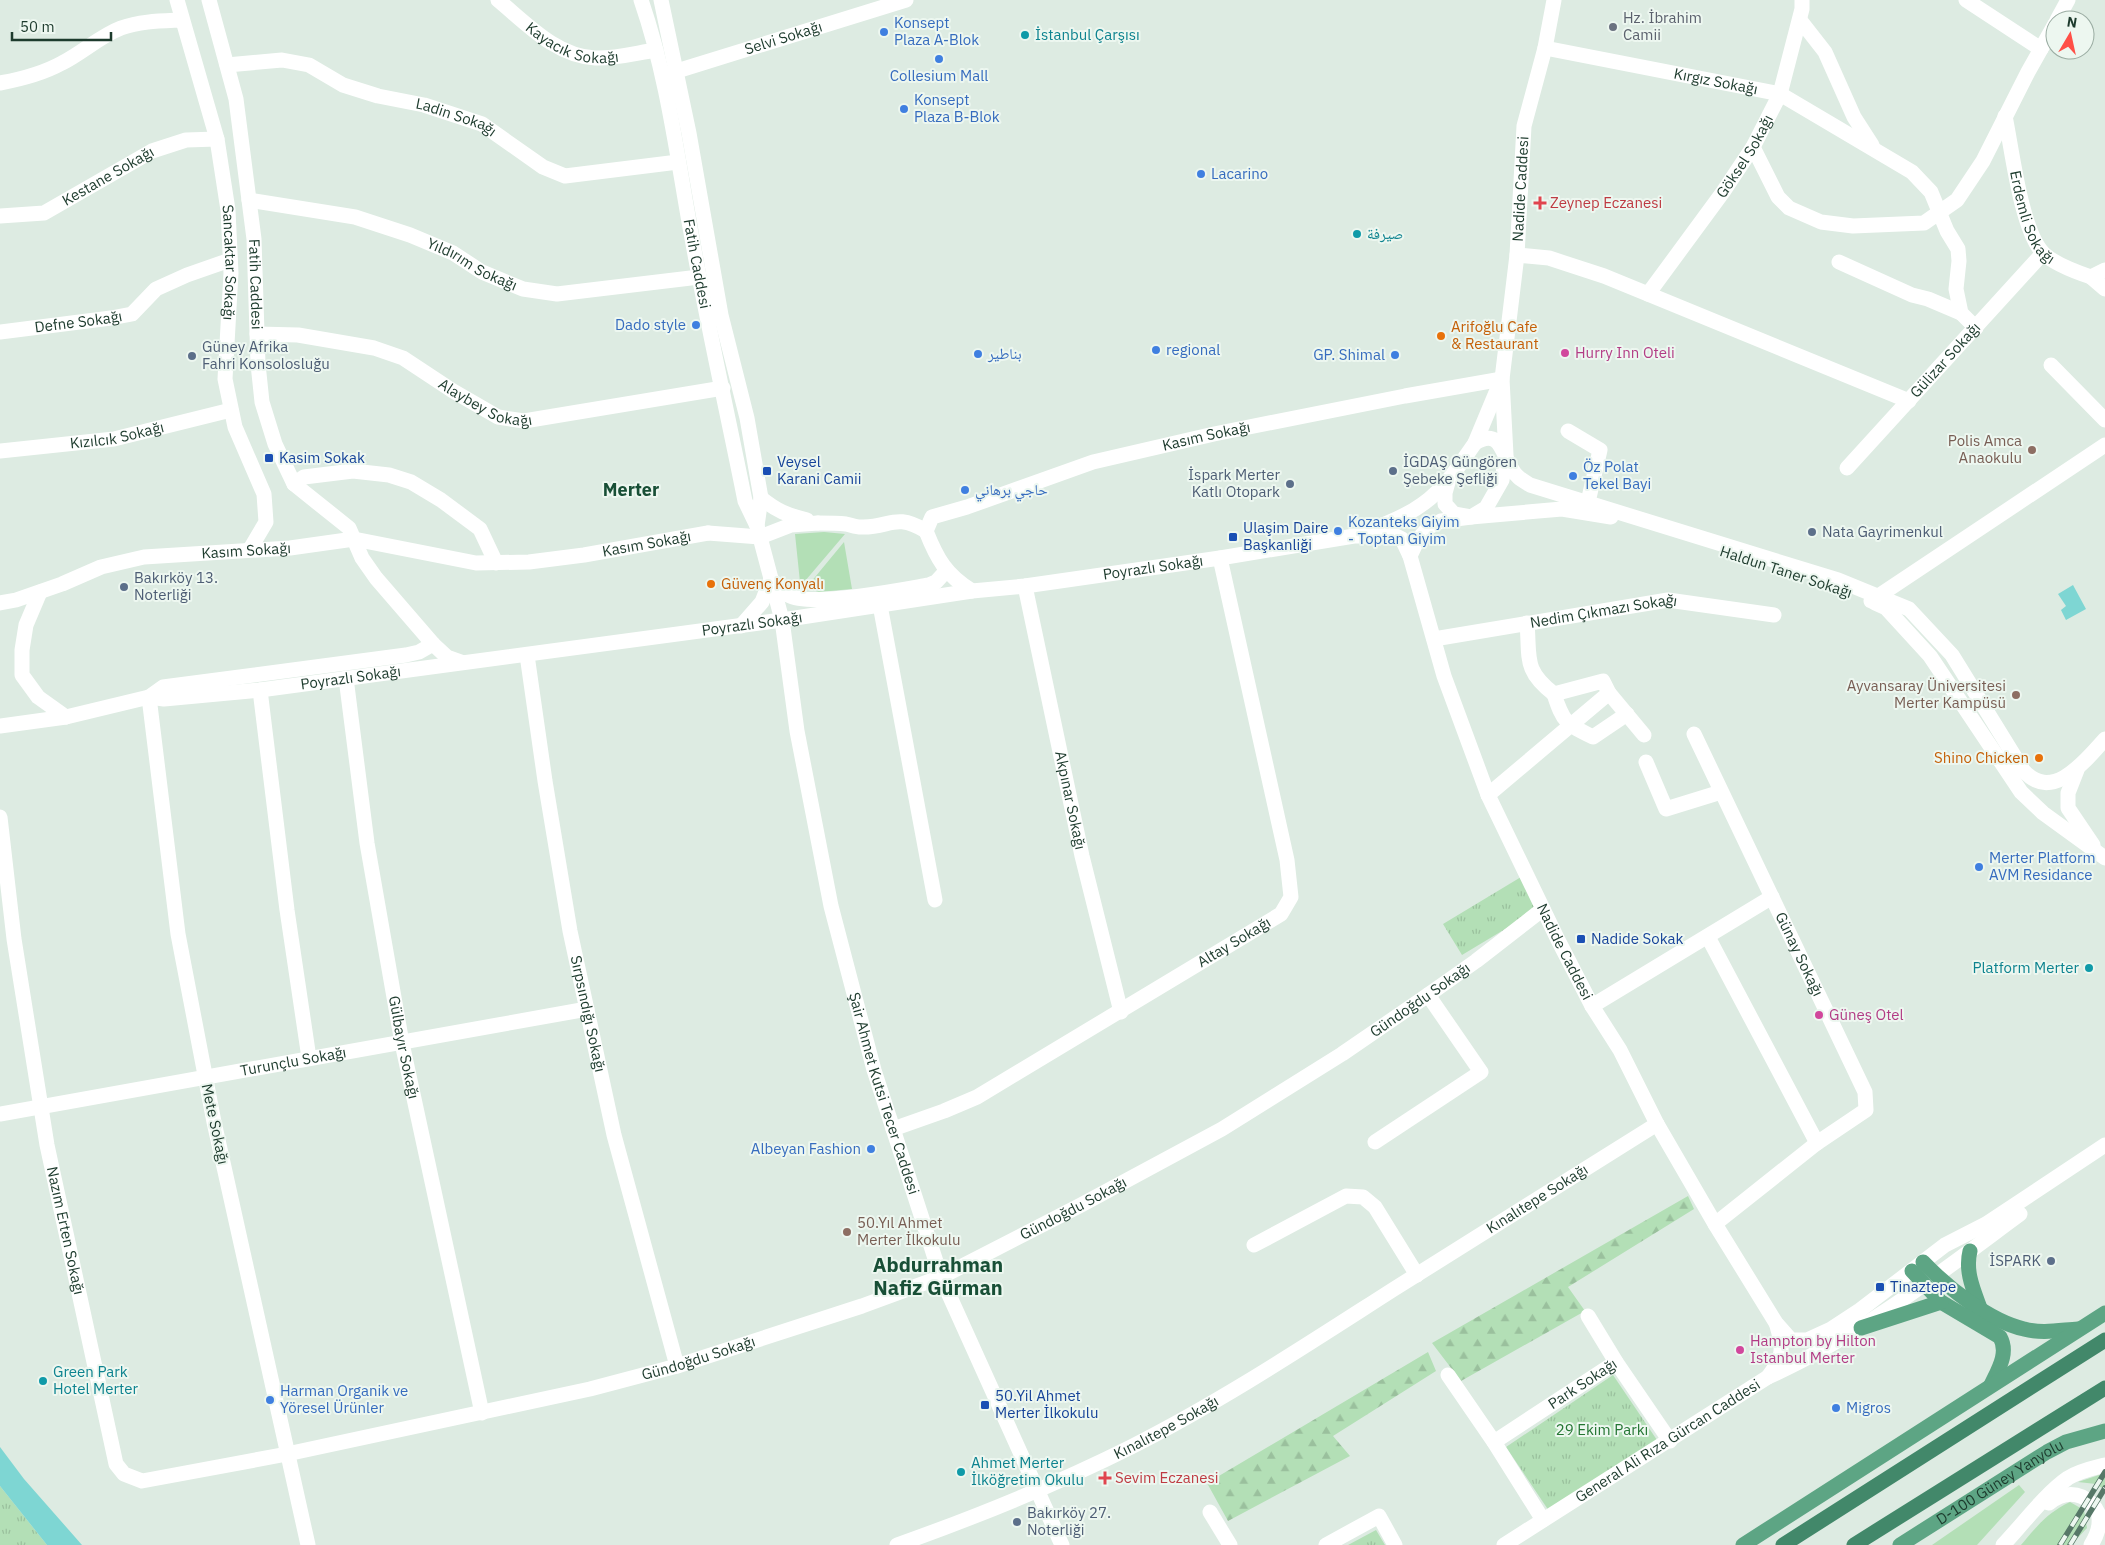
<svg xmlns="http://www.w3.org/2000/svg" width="2105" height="1545" viewBox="0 0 2105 1545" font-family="'IBM Plex Sans','Noto Naskh Arabic',sans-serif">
<defs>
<pattern id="forest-firs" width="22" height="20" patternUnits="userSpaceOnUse" patternTransform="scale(1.25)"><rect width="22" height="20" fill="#b3dfb6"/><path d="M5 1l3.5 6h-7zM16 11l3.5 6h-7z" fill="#9ac09d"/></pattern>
<pattern id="park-tufts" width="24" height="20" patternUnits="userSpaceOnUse" patternTransform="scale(1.25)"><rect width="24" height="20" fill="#b3dfb6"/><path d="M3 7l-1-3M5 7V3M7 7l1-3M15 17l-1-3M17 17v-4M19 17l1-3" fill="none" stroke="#9ac09d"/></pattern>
</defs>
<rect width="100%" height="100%" fill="#ddebe2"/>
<!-- green -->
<path fill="#b3dfb6" d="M824,532l21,2 -40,47 -5,1 -5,-48z
M844,542l8,47 -33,3 -13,-4z
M2105,1473v17l-9,-6 -18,-2z
M2019,1485l6,7 -48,53h-45z
M2070,1502l14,8 3,18 -16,17h-50c16,-19 26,-32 49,-43z"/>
<!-- forest -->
<path fill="url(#forest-firs)" d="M1688,1196l6,13 -126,78 17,24 -124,70 -29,-38z
M1428,1352l8,19 -103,65 17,20 -122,65 -21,-38z"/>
<!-- park -->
<path fill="url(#park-tufts)" d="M1521,877l19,31 -78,47 -19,-31z
M1613,1375l44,65 -108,71 -43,-64z
M0,1486l47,59h-47z
M1376,1530l9,15h-37z"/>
<!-- water -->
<path fill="#7ed6d3" d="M2073,585l13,24 -20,11 -5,-10 5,-4 -8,-12z
M0,1447l24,32 58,66h-35l-47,-59z"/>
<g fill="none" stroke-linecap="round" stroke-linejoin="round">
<!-- minor -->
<g stroke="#fff" stroke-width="15">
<path id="s1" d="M177,0l40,139 11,71 3,63 -6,106 10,48 29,67 2,28 -16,27"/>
<path id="s2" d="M498,0c29,24 58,56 97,58 19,1 41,-5 61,-8"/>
<path d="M1966,0l75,49"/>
<path d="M1800,20l25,32 29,65 18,28"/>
<path d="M2057,20l11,-20"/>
<path id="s3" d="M1545,48l235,46 132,78 19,20 16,39 11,18 1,12 -3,28 5,24 15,15"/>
<path id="s4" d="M227,65l55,-5 27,5 34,20 35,11 46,9 58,19 61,43 22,9 113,-14"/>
<path d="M0,83c22,-4 42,-9 62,-20 20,-10 38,-27 59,-35 20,-7 40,-7 61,-8"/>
<path id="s5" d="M2005,116c7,33 16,114 38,137 11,11 33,19 48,24l14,-7"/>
<path d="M1753,147l25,50 11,11 32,14 32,4 71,-3 33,-23 26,-39 45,-89 27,-48"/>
<path id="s6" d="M249,200l106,17 55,18 43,18 29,19 41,17 34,5 142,-17"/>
<path id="s7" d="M0,216l44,-3 108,-62 34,-11 31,-1"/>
<path d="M1839,262l73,33 16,4 33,14"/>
<path d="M2091,277l14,12"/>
<path d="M1648,294l261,107"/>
<path id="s8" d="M0,332l111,-14 21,-4 24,-25 31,-14 43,-15"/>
<path id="s9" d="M257,334l41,1 76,13 29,10 50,33 45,26 26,4 199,-33"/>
<path d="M2051,365l54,55"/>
<path d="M1568,431l32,19 -12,52"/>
<path id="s10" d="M0,451l114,-12 117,-29"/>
<path id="s11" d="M1847,468l196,-215"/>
<path d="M294,484l10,-7 49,-6 36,4 22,7 30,18 39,29 16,34"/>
<path d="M818,523c9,0 19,0 28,1 5,1 10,3 15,3 30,1 33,-15 65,4"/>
<path id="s12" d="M1025,586l57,270 39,156"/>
<path id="s13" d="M972,591c-26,-16 -35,-32 -46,-60l6,-14 35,-10 126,-45 121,-28 191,-38 97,-17"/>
<path d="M40,592l-14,33 -4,25v25l16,22 28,20"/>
<path d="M1871,601l234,-156"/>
<path id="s14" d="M0,603l16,-3 46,-16 39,-17 43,-10 146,-9 64,-9 122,24 53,-1 55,-7 124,-22"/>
<path d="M880,605l55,295"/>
<path id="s15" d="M1434,639l234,-39 106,15"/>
<path id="s16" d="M527,655l18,126 25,150 44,204 63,231"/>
<path id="s17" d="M346,678l21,165 35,200 80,370"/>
<path d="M260,690l27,220 22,148"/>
<path d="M1609,693l35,42"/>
<path d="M1554,694c9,28 12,30 39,43l34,-23"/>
<path id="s18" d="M1694,734l171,358 1,18 -49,33 -102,81"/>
<path d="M1646,762l20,47 55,-17"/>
<path d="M1488,795l121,-102 -6,-12 -49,13c-31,-24 -24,-36 -27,-71"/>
<path id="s19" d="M0,817l14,122 33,206 69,319 8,10 18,7 145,-27 303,-65 87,-23 185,-60 79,-29 140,-72 141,-76 120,-75 86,-59 48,-34 67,-52"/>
<path d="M1708,937l109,206"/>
<path d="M1592,1006l180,-109"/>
<path id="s20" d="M0,1114l587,-105"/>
<path id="s21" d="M893,1129l51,-18 33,-14 304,-183 10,-17 -4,-37 -67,-302"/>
<path d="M1375,1142l106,-70 -53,-77"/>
<path d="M1254,1245l92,-49 17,1 12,10 42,68"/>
<path d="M1588,1316l28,46 54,79"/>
<path d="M1448,1375l46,67 49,78"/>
<path id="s22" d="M1494,1442l122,-80"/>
<path d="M1210,1512l20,33"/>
<path d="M308,1545l-94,-423 -36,-188 -29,-237 14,-10 243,-32 13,-3 14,-8"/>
<path id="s23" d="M897,1545c79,-28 158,-60 234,-98 91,-46 177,-103 263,-158 87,-55 175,-110 263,-165"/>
<path d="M1326,1545l53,-29 16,29"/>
</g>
<!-- tertiary -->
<g stroke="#fff" stroke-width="15">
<path id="s24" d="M209,0l27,99 18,140 4,125 4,38 13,42 19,40 55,44 13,30 14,20 57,66"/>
<path id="s25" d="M664,75l242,-75"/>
<path id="s26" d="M1517,255l32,3 55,18 44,18 75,-102 30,-45 27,-53 22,-85v-9"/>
</g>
<!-- secondary -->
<g stroke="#fff" stroke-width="15">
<path id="s27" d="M641,0c26,75 36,156 50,233 16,90 36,178 54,268l12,25 25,94 15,111 34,175 43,164 67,207 121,268"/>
<path d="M661,0l28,133 32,182 26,103 14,80 -4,28"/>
<path d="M1475,443l25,-60"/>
<path d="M1449,479l-4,14v11l9,10 17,3 91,-8 49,8"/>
<path d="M761,498c16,13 26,17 46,22"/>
<path d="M1367,531c25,-9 51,-20 70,-39 15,-14 26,-32 38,-49 26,-16 27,12 37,26 4,8 10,11 18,16l308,95 71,29 43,46 71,115c29,34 63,-10 82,-31"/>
<path d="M708,533l52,4 31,-12 27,-2"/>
<path id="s28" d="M1410,556l8,-17 11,-12 12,-6 30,-4 15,-9 16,-28 4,-25 -4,-76 15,-124 7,-129 21,-78 9,-48"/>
<path d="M1875,603l11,5 44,48 91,136 22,21 62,45"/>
<path d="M741,626l21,-24 9,-23c5,5 11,13 17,16 23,13 112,-5 141,-10l7,-3 10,-11"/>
<path d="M433,644l14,13 14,5"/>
<path id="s29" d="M0,726l66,-9 83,-20 15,2 96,-9 522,-70 190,-29 53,-5 195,-28 134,-22h42l6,3 8,17 34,120 44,119 70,145 34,66 28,44 37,74 58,100 61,99 15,17h16l24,-11 29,-19 85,-65 41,-21 119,-79"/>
<path d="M2077,770l-9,23v15l25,37"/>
<path d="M1768,1377c15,-20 16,-27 9,-51"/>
<path d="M2049,1503c14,-11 30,-12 43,1 4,4 7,9 7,14 1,10 -3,19 -8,27"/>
<path id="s30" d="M1504,1545l264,-168c92,-41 172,-104 252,-163"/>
<path d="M2003,1545c20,-21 42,-51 65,-67 11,-7 25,-10 37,-13"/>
</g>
<!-- primary -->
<g stroke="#5da584" stroke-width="15">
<path d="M1970,1251c-5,20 3,38 10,57"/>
<path d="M1923,1262c25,26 66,59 101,67 18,5 37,1 54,0"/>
<path d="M1912,1271l29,31 59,35c9,16 -2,33 -9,48"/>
<path d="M1861,1328l80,-26"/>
<path d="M1743,1545l362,-232"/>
<path id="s31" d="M1900,1545l147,-93 19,-10 39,-11"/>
</g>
<!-- trunk -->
<path stroke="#42886a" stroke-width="15" d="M1783,1545l322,-205
M1854,1545l251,-157"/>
<defs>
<path id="rail" d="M2060,1545l45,-73
M2070,1545l35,-57"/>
</defs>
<!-- rail casing -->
<use href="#rail" stroke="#577868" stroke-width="5.5"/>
<!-- rail -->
<use href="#rail" stroke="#edf7f0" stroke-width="4" stroke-dasharray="11" stroke-linecap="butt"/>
</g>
<!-- markers -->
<circle fill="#6b7280" stroke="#edf7f0" stroke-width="2" cx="1613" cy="27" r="5"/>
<g fill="#3f7fe0" stroke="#edf7f0" stroke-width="2">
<circle cx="884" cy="32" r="5"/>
<circle cx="939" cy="59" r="5"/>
<circle cx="904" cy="109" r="5"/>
<circle cx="1201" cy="174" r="5"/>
<circle cx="696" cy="325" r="5"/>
<circle cx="1156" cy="350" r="5"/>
<circle cx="978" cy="354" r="5"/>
<circle cx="1395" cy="355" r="5"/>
<circle cx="1573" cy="476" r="5"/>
<circle cx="965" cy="490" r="5"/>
<circle cx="1338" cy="531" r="5"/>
<circle cx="1979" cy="867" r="5"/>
<circle cx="871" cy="1149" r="5"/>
<circle cx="270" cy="1400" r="5"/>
<circle cx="1836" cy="1408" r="5"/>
</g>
<g fill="#0f9aa8" stroke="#edf7f0" stroke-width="2">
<circle cx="1025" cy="35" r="5"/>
<circle cx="1357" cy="234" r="5"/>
<circle cx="2089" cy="968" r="5"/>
<circle cx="43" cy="1381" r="5"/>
<circle cx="961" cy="1472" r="5"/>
</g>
<g fill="#e0444e" stroke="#edf7f0" stroke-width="2">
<path d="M1537.5 195.5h5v5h5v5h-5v5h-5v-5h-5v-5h5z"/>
<path d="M1102.5 1470.5h5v5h5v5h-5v5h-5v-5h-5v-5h5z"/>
</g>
<g fill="#e8710a" stroke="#edf7f0" stroke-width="2">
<circle cx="1441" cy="336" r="5"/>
<circle cx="711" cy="584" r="5"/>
<circle cx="2039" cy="758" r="5"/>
</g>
<g fill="#d1479c" stroke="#edf7f0" stroke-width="2">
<circle cx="1565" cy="353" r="5"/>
<circle cx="1819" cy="1015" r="5"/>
<circle cx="1740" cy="1350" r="5"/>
</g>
<g fill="#5c6f8a" stroke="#edf7f0" stroke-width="2">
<circle cx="192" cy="356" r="5"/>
<circle cx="1393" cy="471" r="5"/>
<circle cx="1290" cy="484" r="5"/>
<circle cx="1812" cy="532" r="5"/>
<circle cx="124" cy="587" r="5"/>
<circle cx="2051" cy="1261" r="5"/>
<circle cx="1017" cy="1522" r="5"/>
</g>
<g fill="#8d6e63" stroke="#edf7f0" stroke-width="2">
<circle cx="2032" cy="450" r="5"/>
<circle cx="2016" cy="695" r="5"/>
<circle cx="847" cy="1232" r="5"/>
</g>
<g fill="#1a4fb4" stroke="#edf7f0" stroke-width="2">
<rect x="264" y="453" width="10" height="10" rx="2.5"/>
<rect x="762" y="466" width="10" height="10" rx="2.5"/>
<rect x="1228" y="532" width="10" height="10" rx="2.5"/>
<rect x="1576" y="934" width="10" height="10" rx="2.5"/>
<rect x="1875" y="1282" width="10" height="10" rx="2.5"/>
<rect x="980" y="1400" width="10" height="10" rx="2.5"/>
</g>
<g text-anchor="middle" stroke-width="4" stroke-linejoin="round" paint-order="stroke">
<!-- worship labels -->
<g font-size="15" fill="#5b616d" stroke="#edf7f0" text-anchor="start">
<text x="1623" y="23">Hz. İbrahim<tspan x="1623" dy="17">Camii</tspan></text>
</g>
<!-- shop labels -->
<g font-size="15" fill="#366cbe" stroke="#edf7f0" text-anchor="start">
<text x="894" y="28">Konsept<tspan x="894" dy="17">Plaza A-Blok</tspan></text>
<text x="939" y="81" text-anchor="middle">Collesium Mall</text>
<text x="914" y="105">Konsept<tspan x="914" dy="17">Plaza B-Blok</tspan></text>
<text x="1211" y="179">Lacarino</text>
<text x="686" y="330" text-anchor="end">Dado style</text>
<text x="1166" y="355">regional</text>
<text x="988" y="359">بناطير</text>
<text x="1385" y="360" text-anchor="end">GP. Shimal</text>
<text x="1583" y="472">Öz Polat<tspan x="1583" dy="17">Tekel Bayi</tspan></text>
<text x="975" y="495">حاجي برهاني</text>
<text x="1348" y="527">Kozanteks Giyim<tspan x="1348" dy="17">- Toptan Giyim</tspan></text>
<text x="1989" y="863">Merter Platform<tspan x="1989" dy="17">AVM Residance</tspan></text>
<text x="861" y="1154" text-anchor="end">Albeyan Fashion</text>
<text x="280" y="1396">Harman Organik ve<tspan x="280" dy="17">Yöresel Ürünler</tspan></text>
<text x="1846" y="1413">Migros</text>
</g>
<!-- culture labels -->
<g font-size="15" fill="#0d838f" stroke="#edf7f0" text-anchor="start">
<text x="1035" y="40">İstanbul Çarşısı</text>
<text x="1367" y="239">صيرفة</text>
<text x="2079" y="973" text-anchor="end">Platform Merter</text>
<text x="53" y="1377">Green Park<tspan x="53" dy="17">Hotel Merter</tspan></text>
<text x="971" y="1468">Ahmet Merter<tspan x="971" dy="17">İlköğretim Okulu</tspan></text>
</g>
<!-- street labels -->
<g font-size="15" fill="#1d3b2d" stroke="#edf7f0">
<text dy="5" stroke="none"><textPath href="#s2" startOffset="89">Kayacık Sokağı</textPath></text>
<text dy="5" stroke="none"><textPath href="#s25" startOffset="125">Selvi Sokağı</textPath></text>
<text dy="5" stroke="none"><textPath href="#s3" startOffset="174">Kırgız Sokağı</textPath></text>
<text dy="5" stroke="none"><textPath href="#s4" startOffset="240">Ladin Sokağı</textPath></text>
<text dy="5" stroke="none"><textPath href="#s26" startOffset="306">Göksel Sokağı</textPath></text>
<text dy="5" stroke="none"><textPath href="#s7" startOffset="118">Kestane Sokağı</textPath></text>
<text dy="5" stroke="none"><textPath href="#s28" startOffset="421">Nadide Caddesi</textPath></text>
<text dy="5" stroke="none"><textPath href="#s5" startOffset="106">Erdemli Sokağı</textPath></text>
<text dy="5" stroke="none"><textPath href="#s1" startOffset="269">Sancaktar Sokağı</textPath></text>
<text dy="5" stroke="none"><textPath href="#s6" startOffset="234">Yıldırım Sokağı</textPath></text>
<text dy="5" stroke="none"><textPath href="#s27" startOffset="270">Fatih Caddesi</textPath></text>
<text dy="5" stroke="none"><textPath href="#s24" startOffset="289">Fatih Caddesi</textPath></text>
<text dy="5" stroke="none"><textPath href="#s8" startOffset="79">Defne Sokağı</textPath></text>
<text dy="5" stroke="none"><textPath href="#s11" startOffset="146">Gülizar Sokağı</textPath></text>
<text dy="5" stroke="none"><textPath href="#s9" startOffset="244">Alaybey Sokağı</textPath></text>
<text dy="5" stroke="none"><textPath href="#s10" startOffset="118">Kızılcık Sokağı</textPath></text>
<text dy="5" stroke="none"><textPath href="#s13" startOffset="379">Kasım Sokağı</textPath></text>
<text dy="5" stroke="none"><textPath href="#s14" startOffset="659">Kasım Sokağı</textPath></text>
<text dy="5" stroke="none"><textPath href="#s14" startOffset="254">Kasım Sokağı</textPath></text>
<text dy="5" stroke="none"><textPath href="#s29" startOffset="1165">Poyrazlı Sokağı</textPath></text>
<text transform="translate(1786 572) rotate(18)" y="5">Haldun Taner Sokağı</text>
<text dy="5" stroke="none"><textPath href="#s15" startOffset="172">Nedim Çıkmazı Sokağı</textPath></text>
<text dy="5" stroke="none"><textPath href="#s29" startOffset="760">Poyrazlı Sokağı</textPath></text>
<text dy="5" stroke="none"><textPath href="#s29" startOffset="355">Poyrazlı Sokağı</textPath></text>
<text dy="5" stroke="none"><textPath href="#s12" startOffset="219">Akpınar Sokağı</textPath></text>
<text dy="5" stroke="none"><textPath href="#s21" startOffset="390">Altay Sokağı</textPath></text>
<text dy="5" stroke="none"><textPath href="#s29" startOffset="1862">Nadide Caddesi</textPath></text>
<text dy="5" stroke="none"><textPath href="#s18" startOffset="244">Günay Sokağı</textPath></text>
<text dy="5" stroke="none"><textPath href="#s19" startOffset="2070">Gündoğdu Sokağı</textPath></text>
<text dy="5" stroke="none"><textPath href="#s16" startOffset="364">Sırpsındığı Sokağı</textPath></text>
<text dy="5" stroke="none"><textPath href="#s17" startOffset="374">Gülbayır Sokağı</textPath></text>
<text dy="5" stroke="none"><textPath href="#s20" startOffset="298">Turunçlu Sokağı</textPath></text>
<text dy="5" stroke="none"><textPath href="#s27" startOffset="1122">Şair Ahmet Kutsi Tecer Caddesi</textPath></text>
<text transform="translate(215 1124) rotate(78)" y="5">Mete Sokağı</text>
<text dy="5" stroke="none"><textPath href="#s23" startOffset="730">Kınalıtepe Sokağı</textPath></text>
<text dy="5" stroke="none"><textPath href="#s19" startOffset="1665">Gündoğdu Sokağı</textPath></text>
<text dy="5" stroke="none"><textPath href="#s19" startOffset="419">Nazım Erten Sokağı</textPath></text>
<text dy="5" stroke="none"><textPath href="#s19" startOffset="1260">Gündoğdu Sokağı</textPath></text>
<text dy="5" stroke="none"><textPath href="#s22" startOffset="106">Park Sokağı</textPath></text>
<text dy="5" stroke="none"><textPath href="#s23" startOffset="294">Kınalıtepe Sokağı</textPath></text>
<text dy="5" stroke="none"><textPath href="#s30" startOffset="194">General Ali Rıza Gürcan Caddesi</textPath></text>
<text dy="5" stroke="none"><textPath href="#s31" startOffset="118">D-100 Güney Yanyolu</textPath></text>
</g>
<!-- health labels -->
<g font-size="15" fill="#be3a42" stroke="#edf7f0" text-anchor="start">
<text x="1550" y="208">Zeynep Eczanesi</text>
<text x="1115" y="1483">Sevim Eczanesi</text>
</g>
<!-- food labels -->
<g font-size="15" fill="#c56008" stroke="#edf7f0" text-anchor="start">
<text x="1451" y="332">Arifoğlu Cafe<tspan x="1451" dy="17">&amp; Restaurant</tspan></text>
<text x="721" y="589">Güvenç Konyalı</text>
<text x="2029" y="763" text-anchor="end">Shino Chicken</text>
</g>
<!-- service labels -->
<g font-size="15" fill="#4e5e75" stroke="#edf7f0" text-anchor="start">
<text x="202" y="352">Güney Afrika<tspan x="202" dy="17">Fahri Konsolosluğu</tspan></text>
<text x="1403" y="467">İGDAŞ Güngören<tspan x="1403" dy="17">Şebeke Şefliği</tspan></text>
<text x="1280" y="480" text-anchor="end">İspark Merter<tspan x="1280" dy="17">Katlı Otopark</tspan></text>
<text x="1822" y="537">Nata Gayrimenkul</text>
<text x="134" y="583">Bakırköy 13.<tspan x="134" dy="17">Noterliği</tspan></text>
<text x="2041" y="1266" text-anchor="end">İSPARK</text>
<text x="1027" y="1518">Bakırköy 27.<tspan x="1027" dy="17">Noterliği</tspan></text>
</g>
<!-- hotel labels -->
<g font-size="15" fill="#b23c85" stroke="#edf7f0" text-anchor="start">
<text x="1575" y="358">Hurry Inn Oteli</text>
<text x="1829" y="1020">Güneş Otel</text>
<text x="1750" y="1346">Hampton by Hilton<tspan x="1750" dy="17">Istanbul Merter</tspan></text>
</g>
<!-- education labels -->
<g font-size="15" fill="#785e54" stroke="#edf7f0" text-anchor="end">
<text x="2022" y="446">Polis Amca<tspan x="2022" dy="17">Anaokulu</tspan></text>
<text x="2006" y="691">Ayvansaray Üniversitesi<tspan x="2006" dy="17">Merter Kampüsü</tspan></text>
<text x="857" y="1228" text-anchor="start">50.Yıl Ahmet<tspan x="857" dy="17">Merter İlkokulu</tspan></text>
</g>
<!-- transit labels -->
<g font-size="15" fill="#164399" stroke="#edf7f0" text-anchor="start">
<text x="279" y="463">Kasim Sokak</text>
<text x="777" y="467">Veysel<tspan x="777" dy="17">Karani Camii</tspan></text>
<text x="1243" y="533">Ulaşim Daire<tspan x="1243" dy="17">Başkanliği</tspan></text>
<text x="1591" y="944">Nadide Sokak</text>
<text x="1890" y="1292">Tinaztepe</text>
<text x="995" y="1401">50.Yil Ahmet<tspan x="995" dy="17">Merter İlkokulu</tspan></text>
</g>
<!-- park labels -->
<g font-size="15" fill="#247633" stroke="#edf7f0">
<text x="1602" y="1435">29 Ekim Parkı</text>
</g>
<!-- quarter labels -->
<g font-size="18" font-weight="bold" fill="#184f36" stroke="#edf7f0">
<text x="631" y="496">Merter</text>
</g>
<!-- district labels -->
<g font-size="20" font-weight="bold" fill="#184f36" stroke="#edf7f0">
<text x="938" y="1272">Abdurrahman<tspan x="938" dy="23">Nafiz Gürman</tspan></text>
</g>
</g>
<!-- north arrow -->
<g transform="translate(2070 35) rotate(9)"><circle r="24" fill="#edf7f0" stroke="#9aaca2"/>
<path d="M0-4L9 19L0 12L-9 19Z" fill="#ff4f46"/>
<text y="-8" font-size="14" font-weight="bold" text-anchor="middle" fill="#1d3b2d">N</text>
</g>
<!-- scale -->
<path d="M12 32v8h99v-8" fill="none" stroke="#1d3b2d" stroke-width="2.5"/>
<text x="20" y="32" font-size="15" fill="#1d3b2d" stroke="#edf7f0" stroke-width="4" paint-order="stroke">50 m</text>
</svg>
